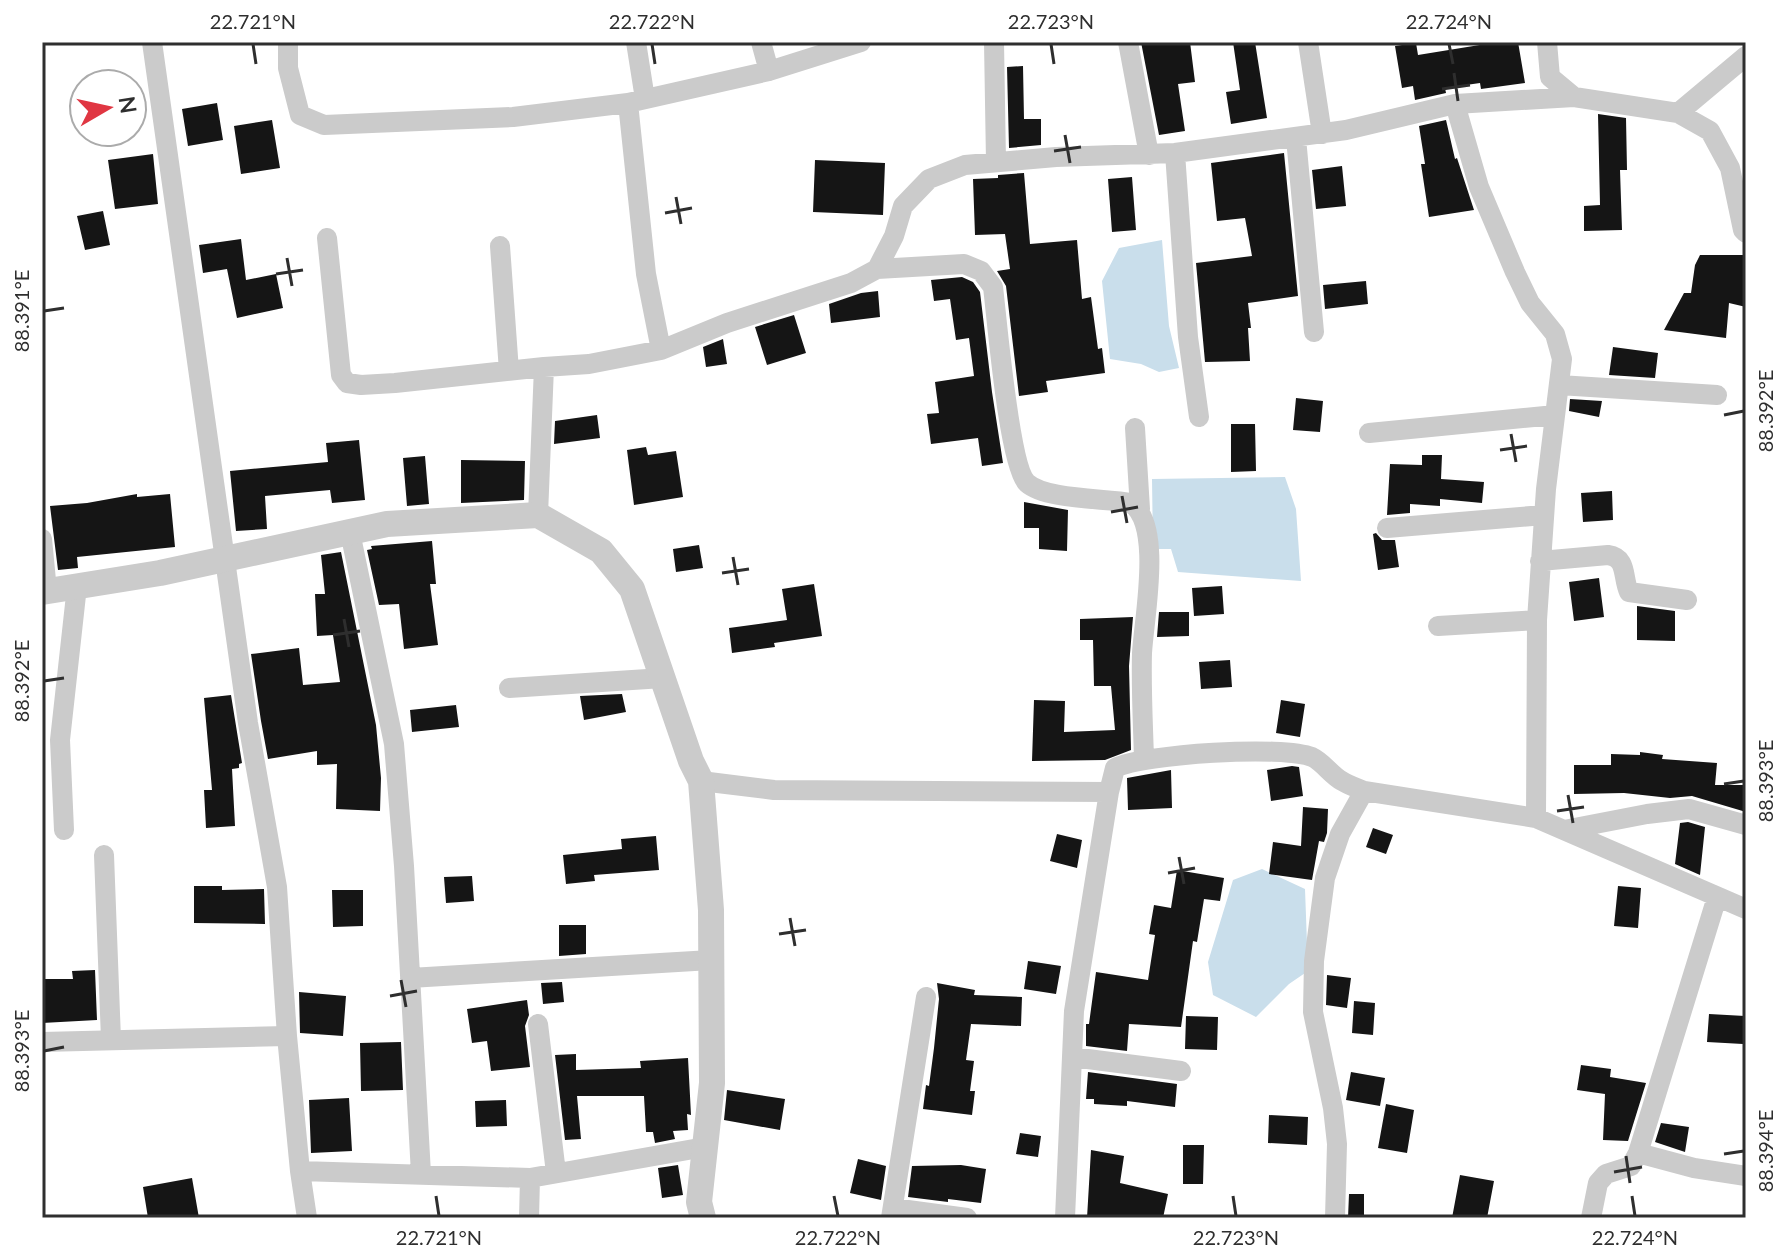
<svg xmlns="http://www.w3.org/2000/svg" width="1788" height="1260" viewBox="0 0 1788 1260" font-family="Lato,sans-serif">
<rect width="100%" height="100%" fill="#fff"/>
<!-- water -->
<path fill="#c9deeb" d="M1162,240l7,86 10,42 -20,4 -18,-8 -31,-5 -8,-78 17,-33z
M1285,477l11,32 5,72 -123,-9 -7,-23h-18l-1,-70z
M1262,869l43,20 3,82 -19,13 -33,33 -43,-22 -5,-33 25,-82z"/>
<!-- building -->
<path fill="#151515" d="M1141,42h49l5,40 -17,2 7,47 -26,4z
M1233,42h22l12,76 -36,6 -5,-32 14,-2z
M1498,42h20l7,41 -44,6 -1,-6 -35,5 1,5 -31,7 -2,-14 -11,2 -7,-42 21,-3 2,12z
M1023,66l1,53h17v26l-32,3 -2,-81z
M217,103l6,37 -35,6 -6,-37z
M1598,114l28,4 1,52h-7l2,60 -38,1v-25l16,-1z
M272,120l8,48 -39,6 -7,-48z
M1446,120l9,39 2,-1 17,52 -45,7 -8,-53h4l-6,-38z
M1284,153l14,143 -50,7 3,25h-3l2,33 -45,1 -9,-99 56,-7 -7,-38 -28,3 -6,-58z
M153,154l5,50 -43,5 -7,-49z
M815,160l70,3 -2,52 -70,-3z
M1342,166l4,40 -30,3 -4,-39z
M1024,173l6,71 47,-4 5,59 9,-2 7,52 4,-1 3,25 -59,8 2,11 -29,4 -13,-110 -9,-15 13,-2 -5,-35 -30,1 -2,-56 25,-1v-3z
M1132,177l4,53 -24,2 -4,-53z
M103,211l7,34 -25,5 -8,-34z
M241,239l5,41 30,-6 7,34 -46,10 -10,-49 -24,4 -4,-28z
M1700,255h46v52l-17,-4 -3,35 -62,-8 20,-37h7l4,-28z
M962,277l11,5 7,10 12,100 11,71 -21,3 -4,-28 -47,6 -4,-30 12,-1 -4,-31 39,-6 -5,-38 -13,2 -6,-41 -16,2 -3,-21z
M1366,281l2,23 -43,5 -2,-24z
M878,291l2,26 -49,6 -2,-19 32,-11z
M794,315l12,38 -39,12 -12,-38z
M723,339l4,25 -21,3 -3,-20z
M1613,347l45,6 -3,25 -46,-3z
M1296,398l27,3 -3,31 -27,-2z
M1570,399l32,2 -3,16 -30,-6z
M597,415l3,23 -46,6 1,-23z
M1231,424h24l1,47 -25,1z
M359,440l6,60 -33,3 -2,-13 -65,6 2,33 -31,2 -6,-60 98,-9 -2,-19z
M646,447l2,8 28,-4 7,46 -49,8 -7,-55z
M1422,455h20l-1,24 43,3 -2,21 -42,-4v7l-30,-2v9l-23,2 3,-51 32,1z
M425,456l4,48 -22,2 -4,-48z
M461,460l64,1 -1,39 -63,3z
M1612,491l1,29 -30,2 -2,-29z
M137,494v3l33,-3 5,53 -98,10 1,11 -20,2 -8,-64 37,-3z
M1024,502l44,8 -1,41 -28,-2v-21h-15z
M1376,533l6,7h13l4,27 -21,3 -5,-36z
M432,541l4,43h-6l8,61 -34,4 -5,-45 -20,1 -12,-55 5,-1 -1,-3z
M699,545l4,23 -27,4 -3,-23z
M341,552l35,173 5,53 -1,33 -44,-2 1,-45 -20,1v-14l-49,8 -7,-38 -10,-67 48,-6 4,37 37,-3 -7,-47 -16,1 -2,-42h10l-4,-39z
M1599,578l5,39 -30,4 -5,-39z
M814,584l8,52 -48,7 1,4 -43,6 -3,-25 58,-8 -5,-31z
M1222,586l2,28 -30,2 -2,-28z
M1637,606l38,5v30l-38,-1z
M1159,612h30v24l-32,1z
M1133,617l-4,49 2,84 -26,10 -73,1 2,-61 31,1 -1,31 51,-2 -4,-44h-17l-1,-46h-13v-21z
M1230,660l2,27 -31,2 -2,-27z
M622,694l4,18 -42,8 -4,-24z
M231,695l11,68 -3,1v4l-7,1 3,57 -29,2 -2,-38h8l-8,-92z
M1281,700l24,4 -5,33 -24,-4z
M456,705l3,22 -47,5 -2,-22z
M1640,752l23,3 -1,4 55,4 -2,22h31v27l-54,-16 -22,2 -46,-5 -50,1v-29h37v-11l29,1z
M1292,766l7,1 4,29 -32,5 -4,-31z
M1171,770l1,38 -44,2 -1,-32z
M1303,807l25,2 -1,24 -3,9 -5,-1 -7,39 -43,-6 4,-32 28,4z
M1688,822l17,5 -5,48 -25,-11 5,-41z
M1373,828l20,7 -7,19 -20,-7z
M1057,834l25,6 -5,28 -27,-7z
M656,836l3,34 -65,5 1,6 -29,3 -3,-29 59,-6 -1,-10z
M1177,870l47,8 -4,23 -16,-2 -7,43 -4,-1 -12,86 -52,-3 -2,27 -41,-5v-22h3l7,-52 52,8 7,-45 -6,-1 5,-29 17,3z
M472,876l2,25 -28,2 -2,-26z
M194,886h28v4l42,-1 1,35 -71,-1z
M1618,886l23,2 -3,40 -24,-2z
M332,890h31v36l-30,1z
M559,925h27v29l-27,2z
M1028,961l33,5 -5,28 -32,-5z
M95,970l2,50 -55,3v-44h31l-1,-8z
M1327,975l24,3 -4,30 -21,-3z
M562,982l2,20 -21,2 -2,-21z
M937,983l38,7 -1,5 48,2 -1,29 -50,-2 -5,36 8,1 -4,30h5l-3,24 -49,-6 3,-24 3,1 5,-38 5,-49z
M299,992l47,4 -3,40 -43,-3z
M527,1000l2,15 -4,11 5,41 -39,4 -4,-30 -15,2 -5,-34z
M1354,1001l21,2 -2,32 -21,-2z
M1709,1014l36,2 -2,28 -36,-2z
M1186,1016l32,1 -1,33 -32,-1z
M401,1042l2,48 -42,1 -1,-48z
M576,1054v16l65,-2 -1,-7 48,-3 3,57 -4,-1 1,16 -15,1 2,8 -20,4 -2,-11h-7l-2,-36h-67l4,43 -16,1 -10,-85z
M1581,1065l30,4 -1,8 36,6 -18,58 -25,-1 2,-46 -28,-4z
M1088,1072l89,12 -2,23 -48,-6v5l-33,-2v-5h-8z
M1351,1072l34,6 -5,28 -34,-6z
M727,1090l58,9 -5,31 -56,-10z
M349,1098l3,53 -41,2 -2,-53z
M506,1100l1,26 -31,1 -1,-26z
M1386,1104l28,6 -7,43 -29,-5z
M1269,1115l39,2 -1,28 -39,-2z
M1661,1123l28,4 -4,25 -30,-10z
M1020,1133l21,3 -3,21 -22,-3z
M1183,1145h21l-1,39h-20z
M1091,1150l33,6 -4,27 48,11 -5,24h-76z
M858,1159l28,7 -5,34 -31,-7z
M678,1165l5,30 -21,3 -4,-30z
M961,1165l25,4 -5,34 -33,-4v3l-40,-5 4,-31z
M1460,1175l34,6 -7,37h-35z
M192,1178l7,40h-51l-5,-31z
M1349,1194h15v24h-16z"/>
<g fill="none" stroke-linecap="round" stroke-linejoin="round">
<!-- minor -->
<path stroke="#cbcbcb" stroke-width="20" d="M152,42l96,681 29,164 10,149 13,135
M288,42v26l12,47 24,10 189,-8 115,-14
M636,42l9,57
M761,42l8,29
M994,42l2,120
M1128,42l21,113
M1308,42l14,92
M1547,42l3,35 24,20 104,16 32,18 20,37 13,62 3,3
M1678,113l68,-57
M1296,138l18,194
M1175,153l13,184 11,80
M327,238l14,137 6,8 14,2 34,-2 149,-16
M500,246l9,125
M877,269l87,-5 17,7 12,16c4,32 16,179 34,196 19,17 78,15 104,20 32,22 13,114 11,150 -1,35 1,71 2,106
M661,350l-15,-76 -18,-171 141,-32 92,-29
M1559,385l158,10
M1135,428l5,81
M1369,433l186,-18
M538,515l6,-148 45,-3 72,-14 66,-27 124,-40 26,-14 17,-33 9,-30 26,-27 36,-14 91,-8 119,-4 171,-23 109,-26 119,-7
M1387,528l157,-13
M350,532l44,212 10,122 17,308
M42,539l5,52
M1540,561l68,-6c20,3 14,22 21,37l58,8
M1438,626l99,-6
M509,688l154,-10
M701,781l73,9 335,2 6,-24c29,-14 168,-23 197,-11 11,5 19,18 30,24 6,4 15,7 22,10l172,27 1,-198 9,-131 16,-130 -7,-25 -25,-31 -15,-31 -36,-85 -24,-83
M1536,818l210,91
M64,830l-4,-90 17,-154
M1564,830l83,-16 42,-5 57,16
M104,855l7,185
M410,978l301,-18
M538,1024l18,149
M42,1042l245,-6
M1072,1057l109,14
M1638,1153l56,15 52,8
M530,1178l175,-31
M893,1208l74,10
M307,1218l-7,-47 230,7 -1,40
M891,1218l35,-221
M1065,1218l9,-207 35,-219
M1335,1218l2,-74 -4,-36 -20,-96 1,-51 11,-83 15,-44 24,-43
M1591,1218l7,-35 8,-9 25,-8 7,-13 79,-256"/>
<!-- tertiary -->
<path stroke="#cbcbcb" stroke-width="26" d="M42,592l118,-19 227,-49 151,-9 63,36 31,38 59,172 10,20 10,129 1,173 -13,119 4,16"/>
</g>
<!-- ticks -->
<path fill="none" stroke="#2e2e2e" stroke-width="3" d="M253,44l3,20M652,44l3,20M1051,44l3,20M1449,44l4,20M1454,73l4,28M1442,89l28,-4M1065,135l5,28M1054,151l27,-4M676,197l5,27M665,213l27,-5M287,258l5,28M276,274l27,-4M44,311l20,-3M1724,415l20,-4M1511,434l5,28M1500,450l27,-4M1122,496l5,27M1111,512l27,-5M733,557l5,28M722,573l27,-4M344,619l5,28M333,635l27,-4M44,681l20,-3M1724,784l20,-3M1568,795l5,28M1557,811l27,-4M1179,857l5,27M1168,873l27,-5M790,918l5,28M779,934l27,-4M401,980l5,27M390,996l27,-5M44,1051l20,-4M1724,1154l20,-3M1626,1156l4,27M1614,1172l28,-5M436,1196l3,20M834,1196l4,20M1233,1196l3,20M1632,1196l3,20"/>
<!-- border -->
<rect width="1788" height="1260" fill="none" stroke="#ffffff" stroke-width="88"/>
<!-- north arrow -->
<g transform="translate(108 108) rotate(81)"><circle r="38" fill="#ffffff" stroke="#ababab" stroke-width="2"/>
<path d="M0-6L14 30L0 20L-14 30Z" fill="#e03642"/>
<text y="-12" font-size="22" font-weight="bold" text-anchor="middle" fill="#2e2e2e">N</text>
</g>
<rect x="44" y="44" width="1700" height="1172" fill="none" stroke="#2e2e2e" stroke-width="3"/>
<g font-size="20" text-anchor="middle" fill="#2e2e2e">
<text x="253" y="29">22.721°N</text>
<text x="652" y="29">22.722°N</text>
<text x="1051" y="29">22.723°N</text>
<text x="1449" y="29">22.724°N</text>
<text transform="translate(22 311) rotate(-90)" y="7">88.391°E</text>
<text transform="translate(1766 411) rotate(-90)" y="7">88.392°E</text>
<text transform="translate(22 681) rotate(-90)" y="7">88.392°E</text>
<text transform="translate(1766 781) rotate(-90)" y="7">88.393°E</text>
<text transform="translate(22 1051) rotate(-90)" y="7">88.393°E</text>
<text transform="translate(1766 1151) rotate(-90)" y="7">88.394°E</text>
<text x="439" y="1245">22.721°N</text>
<text x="838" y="1245">22.722°N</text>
<text x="1236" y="1245">22.723°N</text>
<text x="1635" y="1245">22.724°N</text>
</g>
</svg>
